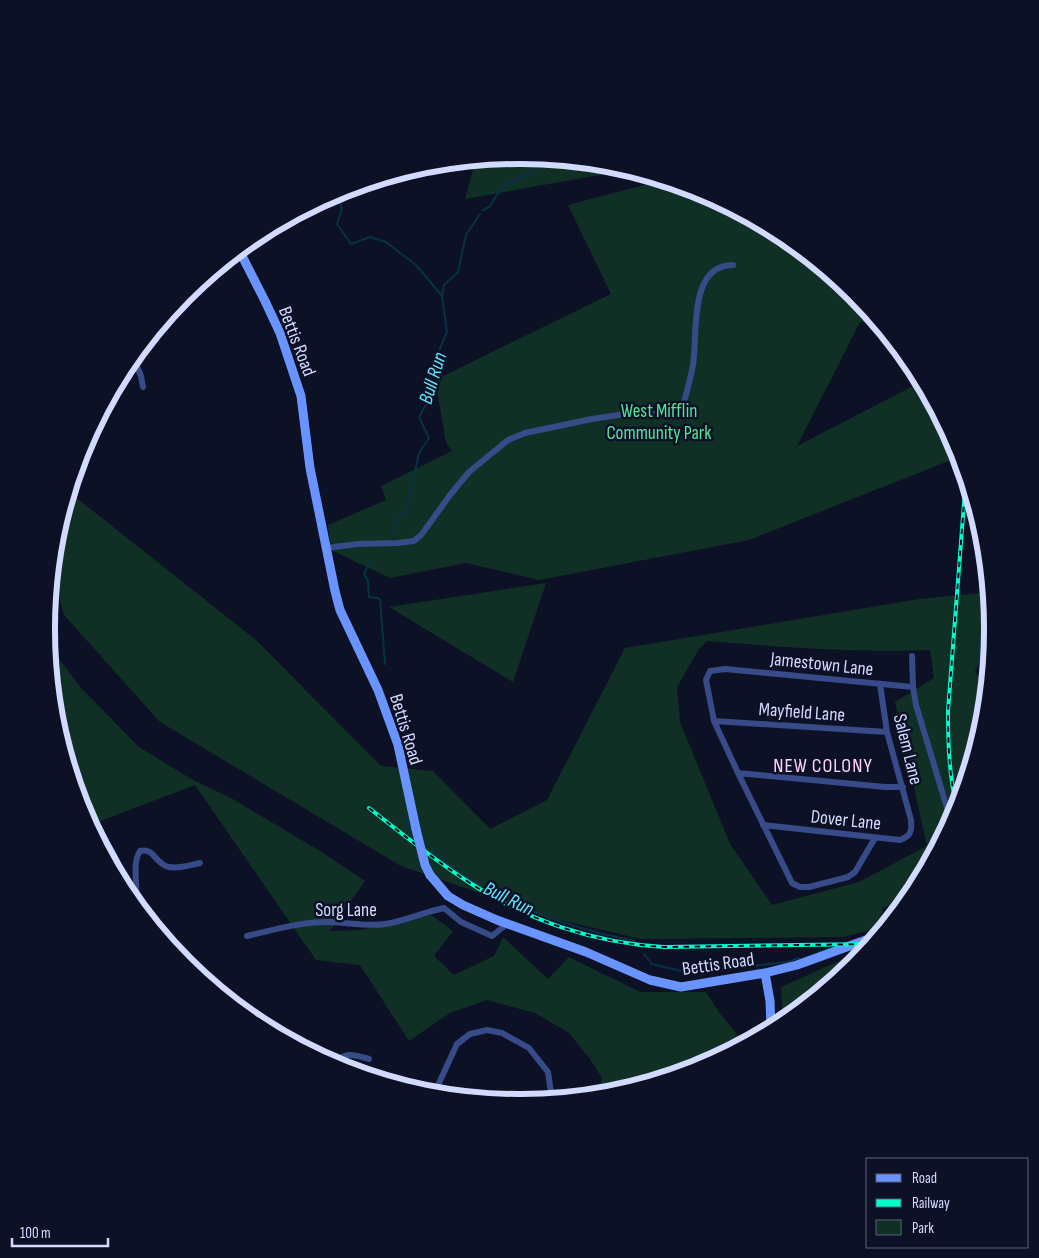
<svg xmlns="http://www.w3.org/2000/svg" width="1039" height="1258" viewBox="0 0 1039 1258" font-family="'Sofia Sans Condensed',sans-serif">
<rect width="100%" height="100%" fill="#0d1126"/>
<!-- green -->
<path fill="#103025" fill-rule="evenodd" d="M520,156l92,9 16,5 -163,29 11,-39z
M663,180l38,12 82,44 71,59 24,28 -18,-1 -63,124 124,-64 36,66 -1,10 -207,82 -210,40 -73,-17 -76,15 -59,-28 -3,-25 58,-25 -5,-14 71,-35 -6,-9 -11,-62 176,-86 -43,-89z
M69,492l187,148 125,126 52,5 57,58 57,-29 78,-152 295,-49 69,-7 4,37 -2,13 -16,29 12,20 -3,31 -27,88 -44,82 -10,12 -20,3 -3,21 -37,9 -202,2 -85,-20 -155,-53 -241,-144 -96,-107 -12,-42 3,-37zM707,641c75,6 148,12 223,9l4,28 -39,24 32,144 -68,36 -87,23 -42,-61 -50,-122 -3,-35 22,-38z
M546,583l-33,99 -124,-75z
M48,644l33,44 58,59 54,33 38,18 89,53 45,30 -35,50 30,-1 71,-15 22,16 -19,25 20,19 40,-19 9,-19 45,42 21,-22 71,35h66l12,19 26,32 -44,23 -88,27 -14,2 4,-17 -12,-19 -21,-26 -34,-20 -48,-13 -37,13 -41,28 -49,-76 -44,-5 -121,-175 -105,40 -8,-15 -27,-89z
M863,952l-9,12 -71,58 -2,-35 65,-29z"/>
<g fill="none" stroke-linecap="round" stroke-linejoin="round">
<!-- stream -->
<path stroke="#073145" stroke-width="2" d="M337,192l5,17 -5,15 14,20 19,-7 16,5 30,23 26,31 5,36 -18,43 3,19 -13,23 10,21 -10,15 -12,57 -8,7 -6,17
M483,210l6,-3 13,-20 37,-18 7,-11
M442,296l2,-11 14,-13 8,-37 14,-21
M370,561l-6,13 4,7 1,16 9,1 2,2 5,64
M985,708l-6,-15 3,-19 -3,-20 1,-15 12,-19
M406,817l2,12 6,5
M422,840c9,7 17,16 26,23 51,41 123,65 187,78l1,2
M644,954l8,10 29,7 19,1 87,-10 12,-4"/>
<!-- street -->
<path stroke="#364b87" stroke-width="6" d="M133,357l8,19 2,11
M326,548l32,-4 40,-1 16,-2 8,-7 28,-39 19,-23 39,-32 17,-7 67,-14 33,-5h56c4,-16 9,-33 12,-49 5,-31 -5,-100 40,-100
M912,656l1,31
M714,721l173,11
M738,773l147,14h18
M763,825l137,15c11,-4 12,-9 11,-20l-24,-88 -7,-48
M875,838l-20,34 -7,5 -39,10h-9l-8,-4 -54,-110 -24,-52 -8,-41 4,-9 15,-2 188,18 3,18 35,116
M135,902c4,-16 -4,-37 5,-51 14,-4 16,14 29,16 10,2 21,-2 31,-4
M247,936c26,-6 53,-14 80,-14 19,0 39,5 58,2 20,-3 39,-12 59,-16l17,14 31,14 15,-12
M332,1063c16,-11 19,-9 37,-4
M434,1094l23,-50 13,-10 17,-4 15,3 27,15 19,24 4,27"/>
<!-- secondary -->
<path stroke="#6993ff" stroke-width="9" d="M239,250l26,51 15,32 21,63 9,72 25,123 5,19 38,80 20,55 18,84
M79,798c21,34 41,68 56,105
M430,875l18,21 15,9 34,15 89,32 64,28 31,7 84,-14 32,-8 80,-29
M765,973l5,28 1,27"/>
<defs>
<path id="rail" d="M369,808c32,25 64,51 98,73 58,39 127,62 197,66l206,-3
M957,808c-8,-32 -9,-64 -9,-97l18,-234"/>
</defs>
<!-- rail casing -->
<use href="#rail" stroke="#00fdca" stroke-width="4"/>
<!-- rail -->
<use href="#rail" stroke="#0d1126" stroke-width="2" stroke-dasharray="5.5" stroke-linecap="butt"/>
<!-- secondary-bridge -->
<path stroke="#6993ff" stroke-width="9" d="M416,829l9,36 5,10"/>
</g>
<g text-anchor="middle" stroke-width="5" stroke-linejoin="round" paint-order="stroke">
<!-- street labels -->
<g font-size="19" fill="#d2dbff" stroke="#0d1126">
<text transform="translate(298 341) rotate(69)" y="7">Bettis Road</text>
<text transform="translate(822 663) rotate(6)" y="7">Jamestown Lane</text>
<text transform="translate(802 711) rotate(4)" y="7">Mayfield Lane</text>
<text transform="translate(407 729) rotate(73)" y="7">Bettis Road</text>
<text transform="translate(909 749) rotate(76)" y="7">Salem Lane</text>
<text transform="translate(846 819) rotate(6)" y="7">Dover Lane</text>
<text x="346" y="916">Sorg Lane</text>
<text transform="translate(718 963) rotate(-8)" y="7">Bettis Road</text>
</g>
<!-- park labels -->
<g font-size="19" fill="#57e697" stroke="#0d1126">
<text x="659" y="417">West Mifflin<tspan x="659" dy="22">Community Park</tspan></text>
</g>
<!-- water labels -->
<g font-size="20" font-style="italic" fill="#60e5ff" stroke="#0d1126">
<text transform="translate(432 378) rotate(-73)" y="7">Bull Run</text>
<text transform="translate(509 898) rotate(26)" y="7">Bull Run</text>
</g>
<!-- neighbourhood labels -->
<g font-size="20" letter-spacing="1" fill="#ffd4fc" stroke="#0d1126">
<text x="823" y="772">NEW COLONY</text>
</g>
</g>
<!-- crop -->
<path d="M0 0H1039V1258H0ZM519 164H520A464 464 0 0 1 984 628V630A464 464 0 0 1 520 1094H519A464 464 0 0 1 55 630V628A464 464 0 0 1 519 164Z" fill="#0d1126" fill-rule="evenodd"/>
<path fill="none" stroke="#d2dbff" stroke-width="6" d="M519 164H520A464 464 0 0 1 984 628V630A464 464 0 0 1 520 1094H519A464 464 0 0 1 55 630V628A464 464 0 0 1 519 164Z"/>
<!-- legend -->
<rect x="866" y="1158" width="162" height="90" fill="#0d1126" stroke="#5c627d"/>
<rect x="876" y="1174" width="25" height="8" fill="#6993ff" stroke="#5c627d"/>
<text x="912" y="1183" font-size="15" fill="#d2dbff">Road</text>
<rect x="876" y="1199" width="25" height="8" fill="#00fdca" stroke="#5c627d"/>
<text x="912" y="1208" font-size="15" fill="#d2dbff">Railway</text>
<rect x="876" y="1220" width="25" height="15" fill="#103025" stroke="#5c627d"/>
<text x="912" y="1233" font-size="15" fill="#d2dbff">Park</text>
<!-- scale -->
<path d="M12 1238v8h96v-8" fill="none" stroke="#d2dbff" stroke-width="2.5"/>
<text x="20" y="1238" font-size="15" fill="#d2dbff" stroke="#0d1126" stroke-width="4" paint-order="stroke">100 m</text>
</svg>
